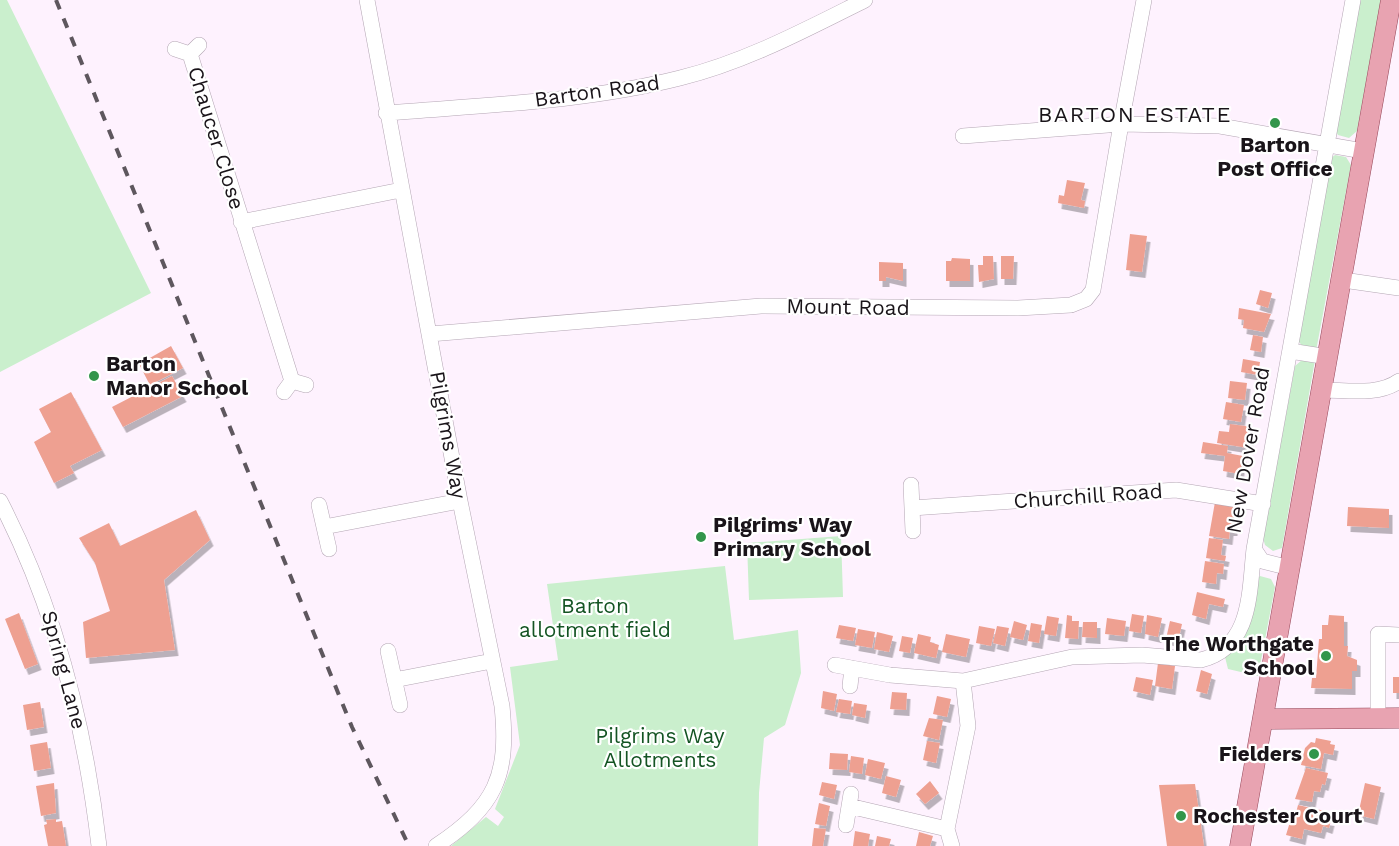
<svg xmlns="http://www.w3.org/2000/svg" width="1399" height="846" viewBox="0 0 1399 846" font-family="'Work Sans',sans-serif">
<defs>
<filter id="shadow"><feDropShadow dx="3.5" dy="6" stdDeviation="0" flood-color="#0004"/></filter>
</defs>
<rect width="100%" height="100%" fill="#fef2fe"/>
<!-- green -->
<path fill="#caefcd" d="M0,0h7l144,293 -151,79z
M1357,0h24l-24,131 -8,7 -11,-3 -2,-3z
M1335,155l11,2 5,8 -35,186 -13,-4 -7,-9 35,-180z
M1302,360h13l-33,188 -9,3 -8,-6 -2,-7 32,-172z
M841,536l2,61 -94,3 -2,-57z
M725,566l9,74 64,-10 3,43 -16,52 -21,13 -5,55 -1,53h-307l35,-29 12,9 6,-9 -9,-8 25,-64 -10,-78 48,-7 -11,-76z
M1260,576l11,3 4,8 -17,89 -30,-7 -3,-12 19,-21 12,-56z"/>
<!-- building -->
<path fill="#eea091" filter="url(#shadow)" d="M1067,180l18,3 -4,17 4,1 -1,7 -26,-5 1,-8 5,1z
M1130,234l17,2 -5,36 -16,-2z
M983,256h10l1,23 -15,3 -1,-17h5z
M1001,256h13l-1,23h-12z
M952,258l18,1v22h-24v-20h5z
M879,262l24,1v18l-17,-4v4h-7z
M1260,290l12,3 -4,15 -12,-4z
M1239,308l32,6 -7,18 -21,-4 1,-8 -6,-1z
M1253,335l10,2 -2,15 -11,-2z
M171,346l12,22 -33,17 -13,-25 10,-5 1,4z
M1243,359l17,3 -2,13 -17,-3z
M172,376l11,20 -60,31 -11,-20z
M1230,381l17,2 -2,17 -17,-2z
M71,392l31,58 -32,16 4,7 -20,10 -20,-41 17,-10 -12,-23z
M1226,402l18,3 -3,17 -18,-3z
M1230,424l22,3 -4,21 -31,-5 2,-12 10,1z
M1203,442l25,4 -1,7 16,3 -3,18 -17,-3 2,-15 -24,-3z
M1215,502l20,3 -1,25h-4l-1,9 -20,-3z
M1348,507l41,2v19l-42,-2z
M196,510l14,30 -46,40 11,70 -89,8 -3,-36 27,-11 -15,-48 -16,-25 30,-15 11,23z
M1209,538l14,2 -2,15 5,1 -1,5 -19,-3z
M1205,561l19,3 -1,10 -6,-1 -1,11 -14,-2z
M1197,592l28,7 -2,8 -14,-3 -3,15 -14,-4z
M19,613l19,51 -13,5 -20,-50z
M1132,614l12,2 -3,17 -12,-2z
M1067,615l5,1v5h7l-1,18 -13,-1z
M1147,615l15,3 -4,19 -13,-3z
M1329,615l15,1v30h4l-1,10 10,4v11h-5v18l-41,-1 1,-10h4l3,-39h3v-14h6z
M1047,616l12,2 -3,18 -12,-2z
M1107,618l19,3 -2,15 -19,-2z
M1014,621l13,4 -4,15 -13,-3z
M1170,621l12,3 -4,18 -12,-3z
M1083,622h14v16l-15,-1z
M1031,623l11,2 -3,18 -11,-2z
M839,625l17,3 -3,13 -17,-3z
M979,626l16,3 -4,17 -15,-3z
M997,626l12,2 -4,18 -12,-3z
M858,629l17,3 -3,16 -17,-3z
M877,632l16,4 -4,16 -15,-3z
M918,634l13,3 -1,5 9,3 -3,13 -22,-5z
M946,634l24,5 -4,18 -24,-5z
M902,636l11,2 -3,15 -11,-2z
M1158,663l17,3 -3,23 -17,-3z
M1201,670l11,4 -5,20 -11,-3z
M1136,677l17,3 -3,15 -17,-4z
M1393,677h6v16h-6z
M823,691l14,3 -3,17 -13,-3z
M892,692l15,1 -1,17 -16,-1z
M937,696l14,3 -4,18 -14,-3z
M839,699l13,2 -2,13 -14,-2z
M40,702l4,25 -17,3 -4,-25z
M854,703l13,2 -2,13 -13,-3z
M929,718l14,2 -4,20 -16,-4z
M1316,738l15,3 -1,3 5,1 -2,10 -9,-2 -3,16 -20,-4 4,-17 6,-6 4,1z
M927,741l13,2 -4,20 -13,-3z
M47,742l4,26 -17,3 -4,-26z
M830,753l18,1 -1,16 -18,-1z
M851,756l13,2 -2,16 -13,-2z
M868,759l17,4 -4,16 -16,-4z
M1306,768l22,5 -3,12 -3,-1 -2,8 -6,-1 -2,11 -17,-3z
M886,776l15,4 -5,17 -14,-4z
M930,781l9,12 -14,11 -9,-10z
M822,782l15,3 -3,14 -15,-4z
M54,783l2,30 -15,3 -5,-30z
M1365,783l16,4 -7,32 -16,-4z
M1195,784l9,62h-37l-8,-61z
M819,803l11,3 -4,20 -11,-2z
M1298,805l27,6 -1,8 7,1 -2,8 -6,-2 -2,7 -17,-4 -2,10 -16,-4 7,-23 3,1z
M56,819v3l6,-1 4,25h-18l-4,-21 3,-1 -1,-4z
M814,828l12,1 -3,17h-11z
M855,831l15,3 -2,12h-15z
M919,832l14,4 -3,10h-14z
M877,836l14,3 -2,7h-14z"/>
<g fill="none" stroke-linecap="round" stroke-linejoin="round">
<defs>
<path id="minor" d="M367,0l93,501 42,205c7,70 -6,100 -66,140
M1144,0l-23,124 99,2 143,25
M175,49l15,5 9,-9
M190,54l102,327
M386,113c98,-8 199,-11 294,-35 65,-16 125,-48 185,-78
M241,222l160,-32
M1343,280l56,8
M430,334l331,-28 257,2 53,-3 15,-6 7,-9 28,-166 -158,12
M1290,351l38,6
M1322,390c24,0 57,6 77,-9
M284,392l8,-11 14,4
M911,485l2,46
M0,501c56,108 85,225 99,345
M319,505l10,44
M912,508l264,-18 87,14
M324,527l136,-26
M1290,568l-28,-7 -8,-12 99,-549
M388,651l12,54
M835,665l55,10 73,6 109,-24 70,-2 59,5c51,-13 48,-67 53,-111
M394,680l98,-19
M850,686l2,-18
M1378,718v-84l21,1
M849,806l98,23
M846,825l5,-31
M952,846l-5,-17 21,-103 -5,-45"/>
<path id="major" d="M1264,719l135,-1
M1240,846l151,-846"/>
</defs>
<!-- minor casing -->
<use href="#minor" stroke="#b4a6b4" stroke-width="16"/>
<!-- major casing -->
<use href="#major" stroke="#96495a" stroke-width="21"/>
<!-- minor -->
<use href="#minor" stroke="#fff" stroke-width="15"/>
<!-- major -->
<use href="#major" stroke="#e8a3b1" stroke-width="20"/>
<!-- rail -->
<path stroke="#5e575e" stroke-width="4" stroke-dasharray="10 10" stroke-linecap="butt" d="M56,0l296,727 57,119"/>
</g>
<!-- markers -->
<g fill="#33964b" stroke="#fff" stroke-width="2">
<circle cx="1275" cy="123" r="6"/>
<circle cx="94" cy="376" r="6"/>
<circle cx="701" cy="537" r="6"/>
<circle cx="1326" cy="656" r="6"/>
<circle cx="1314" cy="754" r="6"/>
<circle cx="1181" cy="816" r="6"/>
</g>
<g text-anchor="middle" stroke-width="4.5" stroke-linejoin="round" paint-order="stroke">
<!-- street labels -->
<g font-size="21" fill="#191419" stroke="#fff">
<text transform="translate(597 91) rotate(-8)" y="7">Barton Road</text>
<text transform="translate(216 138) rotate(73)" y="7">Chaucer Close</text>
<text transform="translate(848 307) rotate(1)" y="7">Mount Road</text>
<text transform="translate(448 435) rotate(80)" y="7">Pilgrims Way</text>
<text transform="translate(1248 450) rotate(-80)" y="7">New Dover Road</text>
<text transform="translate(1088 496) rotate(-4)" y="7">Churchill Road</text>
<text transform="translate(64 670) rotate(75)" y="7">Spring Lane</text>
</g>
<!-- poi labels -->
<g font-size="21" font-weight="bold" fill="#191419" stroke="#fff" text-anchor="start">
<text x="1275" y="152" text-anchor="middle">Barton<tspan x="1275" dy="24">Post Office</tspan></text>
<text x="106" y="371">Barton<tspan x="106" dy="24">Manor School</tspan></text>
<text x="713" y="532">Pilgrims' Way<tspan x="713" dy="24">Primary School</tspan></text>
<text x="1314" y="651" text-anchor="end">The Worthgate<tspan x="1314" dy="24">School</tspan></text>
<text x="1302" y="761" text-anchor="end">Fielders</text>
<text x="1193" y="823">Rochester Court</text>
</g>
<!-- park labels -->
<g font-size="21" fill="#145423" stroke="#fff">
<text x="595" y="613">Barton<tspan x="595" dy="24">allotment field</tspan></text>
<text x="660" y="743">Pilgrims Way<tspan x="660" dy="24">Allotments</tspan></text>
</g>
<!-- neighbourhood labels -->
<g font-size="22" letter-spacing="1.5" fill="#191419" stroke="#fff">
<text x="1135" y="122">BARTON ESTATE</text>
</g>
</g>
</svg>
